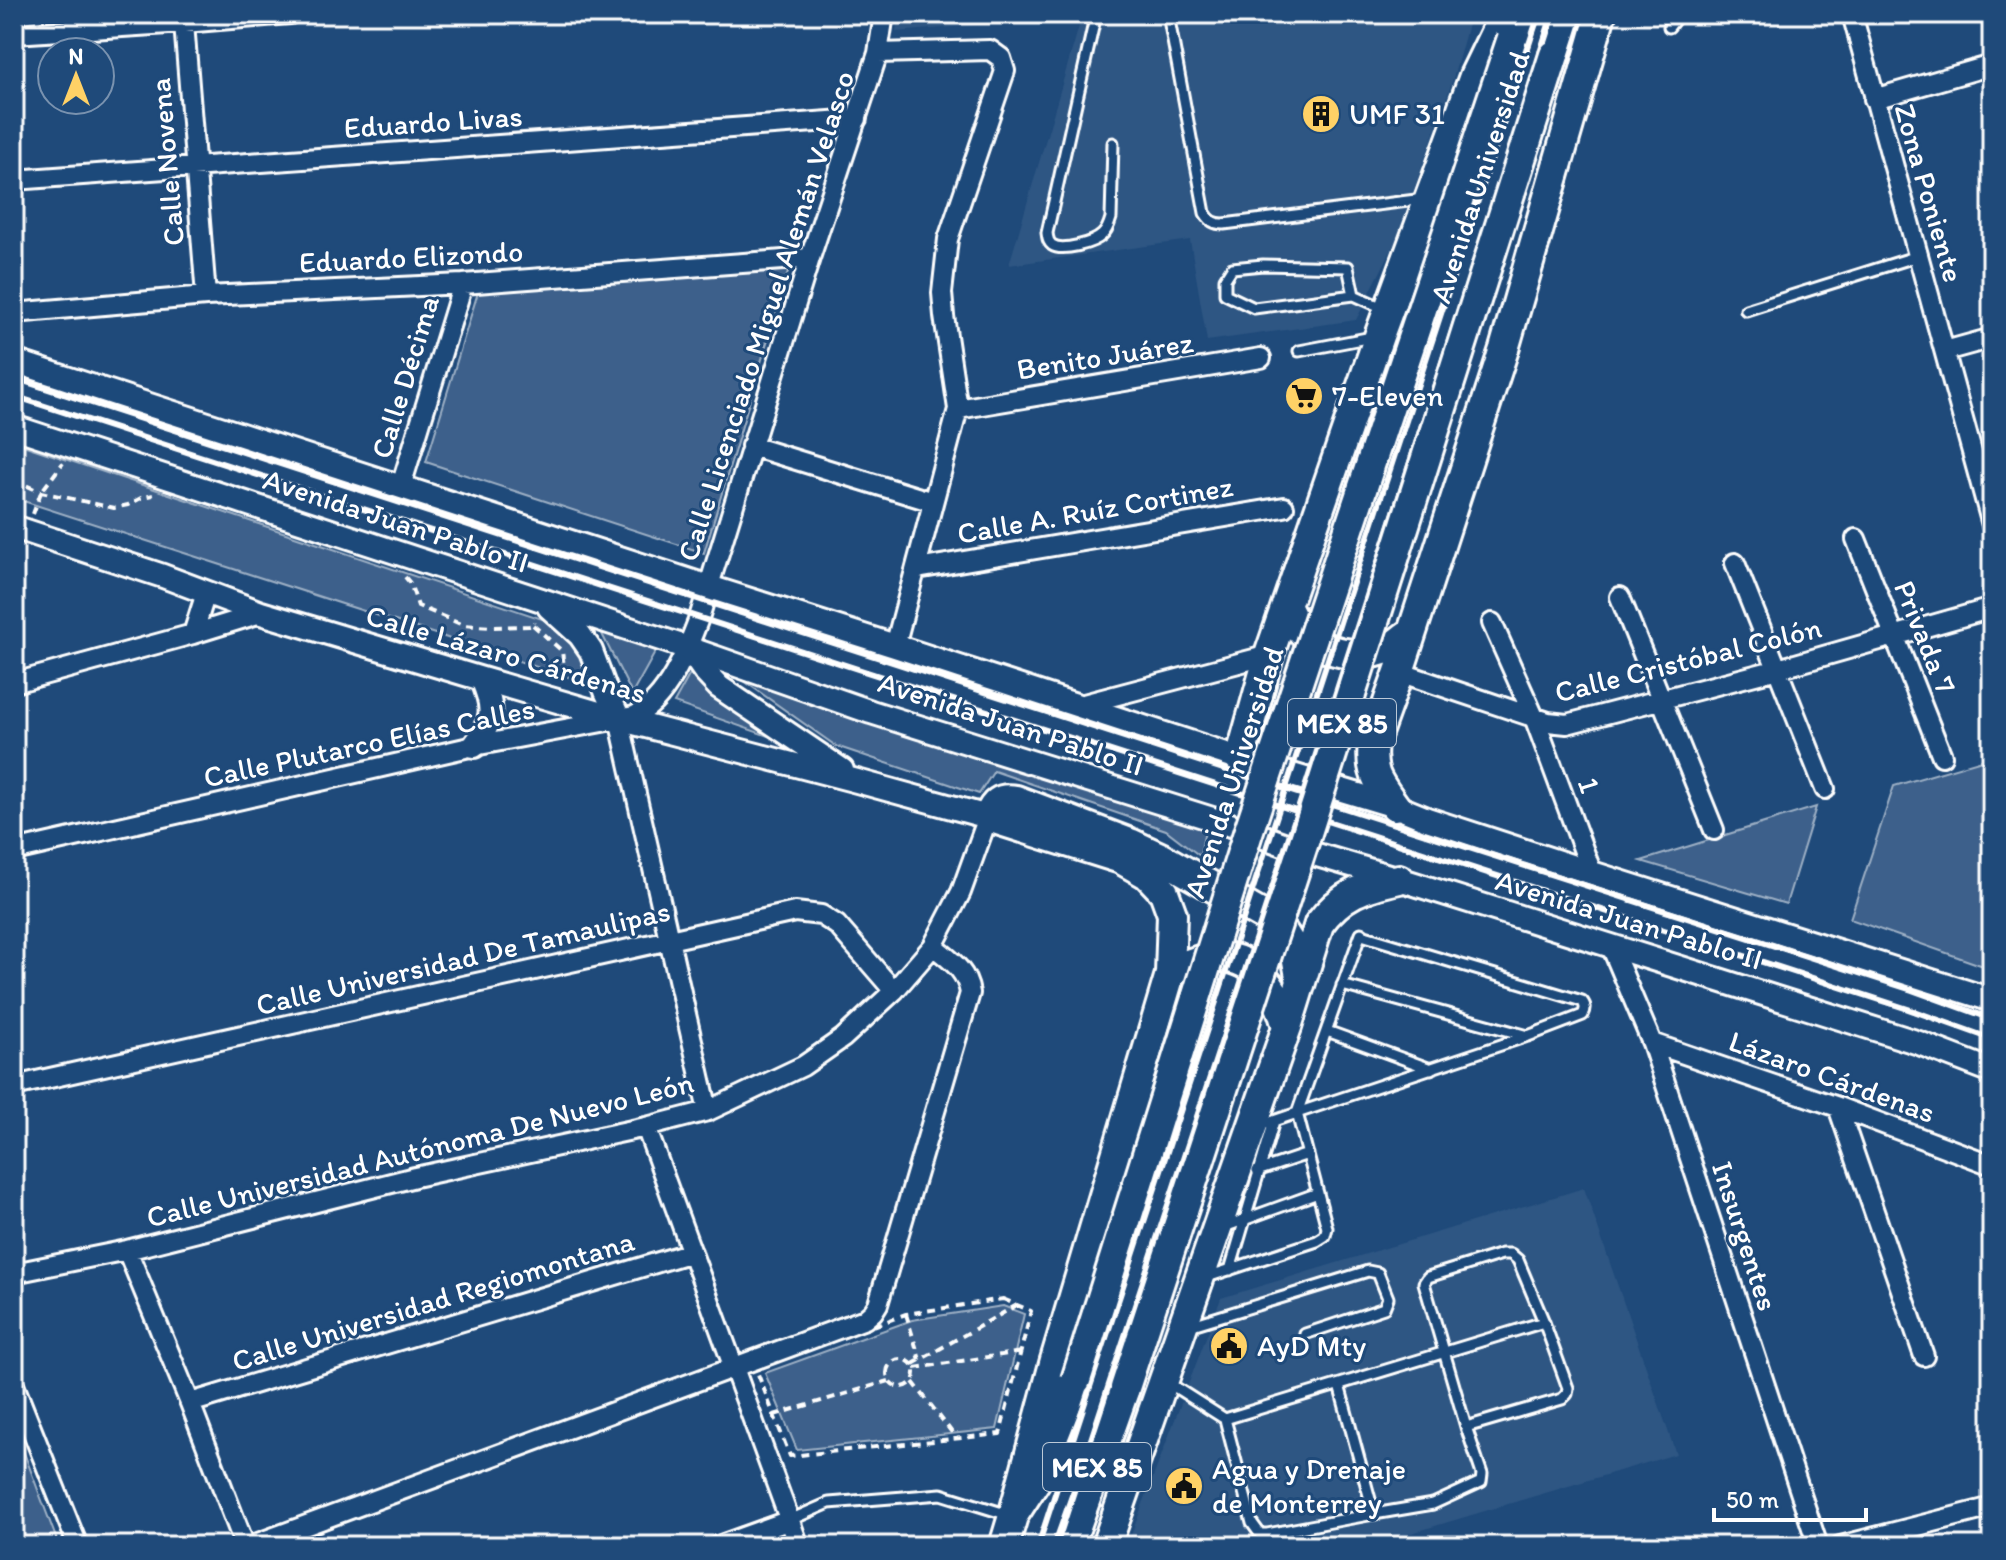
<svg xmlns="http://www.w3.org/2000/svg" width="2006" height="1560" viewBox="0 0 2006 1560" font-family="Itim,sans-serif">
<rect width="100%" height="100%" fill="#1f4a7a"/>
<filter id="ink" filterUnits="userSpaceOnUse"><feTurbulence type="fractalNoise" baseFrequency=".0125" numOctaves="2"/><feDisplacementMap in="SourceGraphic" scale="16" xChannelSelector="R" yChannelSelector="G"/><feConvolveMatrix kernelMatrix="1 2 1 2 8 2 1 2 1" color-interpolation-filters="sRGB"/></filter>
<g filter="url(#ink)">
<!-- built -->
<path fill="#2e5683" d="M898,14h573l-19,68 -57,161 -39,77 -149,21 -17,-101 -181,25 73,-249 -186,16z
M1584,1188l92,266 -308,92h-241l94,-248z"/>
<!-- green -->
<path fill="#3c618b" stroke="#9eb0c5" stroke-width="2" d="M791,262l-87,291 -278,-91 53,-173z
M14,442l561,188 24,57 -585,-189z
M599,628l58,21 -25,45z
M690,674l118,76 -134,-47z
M734,674l473,146 -7,36 -34,-26 -172,-59 -15,23 -143,-48z
M1992,757v212l-142,-50 44,-133z
M1816,807l-30,97 -145,-43z
M1003,1306l21,8 -27,115 -200,21 -32,-77 147,-53z
M14,1426l45,120h-45z"/>
<g fill="none" stroke-linecap="round" stroke-linejoin="round">
<defs>
<path id="service" d="M1096,14l-49,219c1,5 0,8 5,12 10,7 42,-2 50,-10 5,-4 7,-10 9,-17l2,-75
M1170,25l35,188c5,8 9,11 19,11l200,-25
M1669,27l10,-13
M1354,295l-6,-28 -85,-2 -31,3 -7,11v15l29,14 100,-13 31,14
M1746,310l172,-54
M1299,351l73,-14
M1342,985l186,51
M1327,1031l104,38
M1257,1171l51,-17
M1224,1227l94,-34
M1230,1270l44,-149
M1204,1278l113,-37 8,-5 2,-8 -30,-115 64,-180 4,3 217,65c4,5 4,8 1,14l-55,21 -231,77 -38,13
M1189,1326l179,-55 10,2 10,25 -4,10 -79,26
M1167,1382l58,37 27,104 8,11h7l107,-20 -35,-129
M1225,1419l319,-97
M1374,1514l59,-10 48,-22 1,-8 -16,-47 -42,-144 4,-6 74,-23h9l7,6 26,62 24,66 -1,6 -5,5 -96,28
M790,1520l39,-17 112,-9 71,22"/>
<path id="minor" d="M1852,14l140,511
M184,23l22,273
M14,34l170,-11 106,-9
M878,53l112,-3 11,8 4,13 -57,168 -6,54 2,23 14,93 -63,237
M1874,99l118,-34
M14,180l843,-61
M14,313l192,-17 257,-12 347,-26
M1945,351l47,-13
M958,409l303,-51
M751,446l182,56
M401,486l62,-202
M1856,539l86,217
M1735,563l90,226
M917,569l367,-62
M1620,597l94,233
M1492,623l42,94 58,156
M193,634l13,-41
M1399,672l149,50 19,2 211,-55 214,-61
M14,683l179,-49 68,-21
M1076,706l193,-51
M619,719l89,392
M14,851l460,-105 160,-30c33,-14 53,-66 65,-98l111,-360 68,-205 6,-39
M1611,946l41,97 166,503
M1652,1043l186,64 154,58
M14,1086l781,-174 26,3 16,10 57,66
M1838,1107l86,249
M646,1127l153,419
M127,1250l63,153 55,143
M14,1273l113,-23 288,-73 231,-50 62,-16 95,-45 40,-28 51,-47 39,-45 28,-54 27,-75
M14,1385l64,161
M190,1403l502,-151
M250,1546l615,-227 8,-7 5,-8 92,-311c-4,-24 -20,-33 -37,-47
M718,1546l72,-26
M1840,1546l152,-39"/>
<path id="tertiary" d="M14,361l695,226 186,59 374,122 126,38 32,13 165,54 400,127
M14,427l674,221 183,64 351,110 78,28 99,29 520,164 73,28
M14,527l149,49 98,37 221,66 137,40 238,62 131,36
M549,607l31,28 11,16 15,40 13,28
M688,648l17,24 14,15 123,83
M474,746c20,-26 21,-37 8,-67"/>
<path id="trunk" d="M1554,55l13,-41
M1286,606c4,7 7,16 13,22 21,26 62,33 92,19 7,-4 14,-11 21,-15
M1240,759l29,-104 110,-319 95,-260 30,-62
M1395,806c-15,-22 -26,-32 -22,-62l26,-72 105,-323 97,-335
M1170,974c58,-38 101,-9 117,53
M1013,1516l42,-156 115,-386 2,-60 -8,-22 -17,-18 -26,-15 -133,-42c6,-14 11,-20 28,-17l114,43 32,15 105,60 16,14 7,11 6,12 5,27
M1004,1546l9,-30 24,-37 39,-99
M1069,1546l56,-158
M1106,1546l181,-519 32,-103c23,-31 44,-37 80,-45"/>
</defs>
<!-- service casing -->
<use href="#service" stroke="#fff" stroke-width="15"/>
<!-- minor casing -->
<use href="#minor" stroke="#fff" stroke-width="24"/>
<!-- tertiary casing -->
<use href="#tertiary" stroke="#fff" stroke-width="28"/>
<!-- trunk casing -->
<use href="#trunk" stroke="#fff" stroke-width="34"/>
<!-- path -->
<path stroke="#fff" stroke-width="4" stroke-dasharray="8 6" stroke-linecap="butt" d="M14,480l27,12 73,16 14,-3 13,-7 12,-3
M33,514l8,-22 22,-29
M405,577l5,6 8,23 45,19 29,2 37,-1 4,-1 1,-3
M533,625l29,26 2,16 -16,9
M1003,1299l28,12 -31,123 -210,22 -34,-87 150,-55z
M906,1314l14,46
M887 1373a14 14 0 1 1 28 0a14 14 0 1 1-28 0Z
M913,1364l104,-59
M915,1368l106,-16
M913,1382l44,57
M774,1415l115,-34"/>
<!-- service -->
<use href="#service" stroke="#1f4a7a" stroke-width="9"/>
<!-- minor -->
<use href="#minor" stroke="#1f4a7a" stroke-width="18"/>
<!-- tertiary -->
<use href="#tertiary" stroke="#1f4a7a" stroke-width="22"/>
<!-- trunk -->
<use href="#trunk" stroke="#1f4a7a" stroke-width="28"/>
<!-- rail -->
<path stroke="#fff" stroke-width="6" d="M14,378l1305,422 593,190 80,29
M14,396l1894,613 84,30
M1038,1546l501,-1532
M1056,1546l264,-804 234,-728"/>
<defs>
<path id="trunk-bridge" d="M1076,1380l172,-547 264,-795
M1125,1388l183,-558 246,-775"/>
</defs>
<!-- trunk-bridge casing -->
<use href="#trunk-bridge" stroke="#fff" stroke-width="34" stroke-linecap="butt"/>
<!-- trunk-bridge -->
<use href="#trunk-bridge" stroke="#1f4a7a" stroke-width="28"/>
</g>
</g>
<!-- icons -->
<defs>
<symbol id="building-disc" viewBox="-11 -11 22 22"><circle r="9.5" fill="#ffd166" stroke="#1f4a7a"/><path d="M-4-6H4V6H1V3H-1V6H-4ZM-2.5-4.3h1.7v1.8h-1.7ZM.8-4.3h1.7v1.8H.8ZM-2.5-1h1.7V.8h-1.7ZM.8-1h1.7V.8H.8Z" fill="#111"/></symbol>
<symbol id="supermarket-disc" viewBox="-11 -11 22 22"><circle r="9.5" fill="#ffd166" stroke="#1f4a7a"/><path d="M-6-5.5h2.5l.6 2H6L4.5 2H-2.5L-4.4-4H-6ZM-1.5 3.2a1.3 1.3 0 1 0 .1 0ZM3 3.2a1.3 1.3 0 1 0 .1 0Z" fill="#111"/></symbol>
<symbol id="civic-disc" viewBox="-11 -11 22 22"><circle r="9.5" fill="#ffd166" stroke="#1f4a7a"/><path d="M-.6-6.5H3V-4.5H.6V-3L4-1V1h2V6H-6V1h2V-1L-.6-3ZM-1.2 2.5V6h2.4V2.5Z" fill="#111"/></symbol>
</defs>
<g fill-rule="evenodd">
<use href="#building-disc" x="1299" y="92" width="44" height="44"/>
<use href="#supermarket-disc" x="1282" y="374" width="44" height="44"/>
<use href="#civic-disc" x="1207" y="1324" width="44" height="44"/>
<use href="#civic-disc" x="1162" y="1464" width="44" height="44"/>
</g>
<g text-anchor="middle" stroke-width="6" stroke-linejoin="round" paint-order="stroke">
<!-- shield labels -->
<g fill="#1f4a7a" stroke="#bcc9d7" stroke-width="2">
<rect x="1288" y="699" width="108" height="48" rx="6"/>
<rect x="1043" y="1443" width="108" height="48" rx="6"/>
</g>
<g font-size="28" font-weight="bold" fill="#fff">
<text x="1342" y="733">MEX 85</text>
<text x="1097" y="1477">MEX 85</text>
</g>
<!-- poi labels -->
<g font-size="30" fill="#fff" stroke="#1f4a7a" text-anchor="start">
<text x="1349" y="124">UMF 31</text>
<text x="1332" y="406">7-Eleven</text>
<text x="1257" y="1356">AyD Mty</text>
<text x="1212" y="1479">Agua y Drenaje<tspan x="1212" dy="34">de Monterrey</tspan></text>
</g>
<!-- street labels -->
<g font-size="30" fill="#fff" stroke="#1f4a7a">
<text transform="translate(433 122) rotate(-4)" y="10">Eduardo Livas</text>
<text transform="translate(167 162) rotate(-95)" y="10">Calle Novena</text>
<text transform="translate(1480 177) rotate(-72)" y="10">Avenida Universidad</text>
<text transform="translate(1929 193) rotate(74)" y="10">Zona Poniente</text>
<text transform="translate(411 257) rotate(-3)" y="10">Eduardo Elizondo</text>
<text transform="translate(766 316) rotate(-72)" y="10">Calle Licenciado Miguel Alemán Velasco</text>
<text transform="translate(1105 356) rotate(-9)" y="10">Benito Juárez</text>
<text transform="translate(405 377) rotate(-73)" y="10">Calle Décima</text>
<text transform="translate(1095 510) rotate(-10)" y="10">Calle A. Ruíz Cortinez</text>
<text transform="translate(396 521) rotate(18)" y="10">Avenida Juan Pablo II</text>
<text transform="translate(1925 637) rotate(68)" y="10">Privada 7</text>
<text transform="translate(506 654) rotate(16)" y="10">Calle Lázaro Cárdenas</text>
<text transform="translate(1688 660) rotate(-14)" y="10">Calle Cristóbal Colón</text>
<text transform="translate(1011 724) rotate(18)" y="10">Avenida Juan Pablo II</text>
<text transform="translate(369 743) rotate(-12)" y="10">Calle Plutarco Elías Calles</text>
<text transform="translate(1234 772) rotate(-72)" y="10">Avenida Universidad</text>
<text transform="translate(1589 785) rotate(70)" y="10">1</text>
<text transform="translate(1629 920) rotate(17)" y="10">Avenida Juan Pablo II</text>
<text transform="translate(463 958) rotate(-13)" y="10">Calle Universidad De Tamaulipas</text>
<text transform="translate(1832 1077) rotate(20)" y="10">Lázaro Cárdenas</text>
<text transform="translate(420 1150) rotate(-14)" y="10">Calle Universidad Autónoma De Nuevo León</text>
<text transform="translate(1745 1236) rotate(72)" y="10">Insurgentes</text>
<text transform="translate(433 1301) rotate(-17)" y="10">Calle Universidad Regiomontana</text>
</g>
</g>
<!-- margin -->
<rect width="2006" height="1560" fill="none" stroke="#1f4a7a" stroke-width="48"/>
<rect x="24" y="24" width="1958" height="1512" fill="none" stroke="#fff" stroke-width="3" filter="url(#ink)"/>
<!-- north arrow -->
<g transform="translate(76 76)"><circle r="38" fill="#1f4a7a" stroke="#7992af" stroke-width="2"/>
<path d="M0-6L14 30L0 20L-14 30Z" fill="#ffd166"/>
<text y="-12" font-size="22" font-weight="bold" text-anchor="middle" fill="#ffffff">N</text>
</g>
<!-- scale -->
<path d="M1714 1508v12h152v-12" fill="none" stroke="#ffffff" stroke-width="4"/>
<text x="1726" y="1508" font-size="24" fill="#ffffff" stroke="#1f4a7a" stroke-width="6" paint-order="stroke">50 m</text>
</svg>
